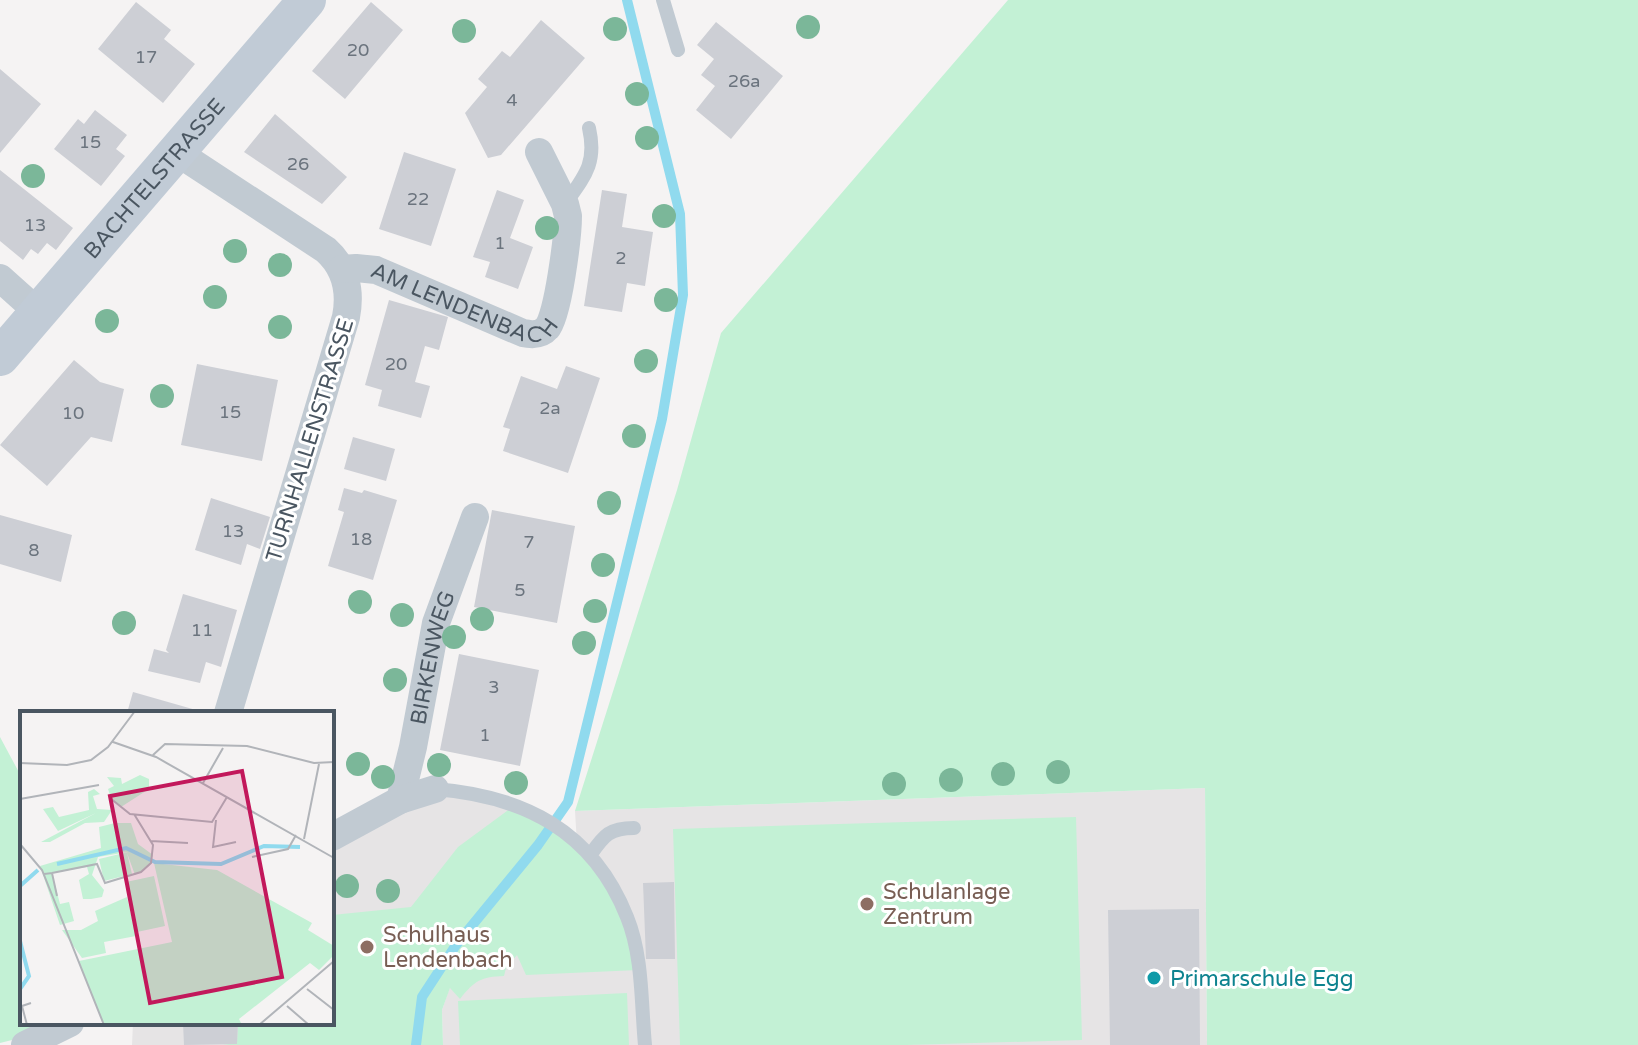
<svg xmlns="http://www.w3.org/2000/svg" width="1638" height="1045" viewBox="0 0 1638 1045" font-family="'Varela Round',sans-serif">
<rect width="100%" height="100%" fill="#f5f3f3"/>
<!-- education -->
<path fill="#e6e4e5" d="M1205,788l2,257h-764l-1,-35 8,-23 127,-143 -2,-33z
M435,789l80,16 -133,240h-250l1,-22h199v-186z"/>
<!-- green -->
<path fill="#c3f1d5" d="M1008,0h630v1045h-431l-2,-257 -630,23 102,-321 44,-157z
M0,737l22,41v245h25l-35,17 -12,3z
M515,805l54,29 59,84 10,52 -112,5 -9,-20 -11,13 -2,8c-23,1 -29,4 -44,23l-10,-11 -8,22 1,35h-220l14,-2 1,-20h94v-108l79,-8 47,-60z
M1076,817l6,223 -176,5h-226l-7,-216z
M627,993l2,52h-169l-2,-44z"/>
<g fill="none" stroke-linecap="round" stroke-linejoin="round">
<!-- stream -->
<path stroke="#90daee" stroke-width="10" d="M416,1045l6,-48 34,-52 82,-100 30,-43 94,-383 21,-124 -3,-81 -53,-214"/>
</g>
<!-- building -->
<path fill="#cdcfd5" d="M136,2l35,28 -7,9 31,25 -32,39 -65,-54z
M371,2l32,28 -58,69 -33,-28z
M541,20l44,38 -84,97 -13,3 -23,-45 22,-26 -9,-8 24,-28 8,6z
M716,22l67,54 -52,63 -35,-29 19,-24 -14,-11 13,-16 -17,-14z
M0,69l41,35 -41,49z
M95,110l32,25 -11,14 9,7 -24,30 -47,-37 24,-30 6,5z
M275,114l72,63 -25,27 -78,-52z
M404,152l52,17 -25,77 -52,-17z
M0,170l73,58 -17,22 -9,-7 -9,11 -7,-5 -8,11 -23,-19z
M497,190l27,10 -14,38 23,9 -15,42 -33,-12 5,-15 -17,-5z
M602,190l25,4 -5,33 31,5 -8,54 -18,-3 -5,29 -38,-6z
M389,300l59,17 -9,33 -14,-4 -10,36 15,4 -9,32 -43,-12 4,-16 -17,-5z
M74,360l26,22 24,7 -12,53 -21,-5 -44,49 -47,-41z
M197,364l81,16 -16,81 -81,-16z
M566,366l34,12 -32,95 -65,-22 7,-22 -7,-2 18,-51 36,13z
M353,437l42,12 -9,32 -42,-12z
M344,488l18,5 2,-3 33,10 -24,80 -45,-14 16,-54 -6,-2z
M211,498l59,19 -10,32 -13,-5 -6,21 -46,-15z
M492,510l83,16 -18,97 -83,-16z
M0,515l72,20 -11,47 -61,-18z
M183,594l54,16 -16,57 -15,-5 -6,21 -52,-12 6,-22 15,4 -3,-3z
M459,654l80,16 -19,96 -80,-16z
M133,692l70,20v1h-76z
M674,882l1,77h-29l-3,-76z
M1199,909l1,136h-90l-2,-135z
M183,1023h55l-1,21 -53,1z"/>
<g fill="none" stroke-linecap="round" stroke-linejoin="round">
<!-- lane -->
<path stroke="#c1cad2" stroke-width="14" d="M663,0l15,50
M565,204c20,-28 32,-41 24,-76
M435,789c89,7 158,42 192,128 16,39 14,87 18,128
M591,854c13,-19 19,-26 43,-26"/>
<!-- street -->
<g stroke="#c1cad2" stroke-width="28">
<path d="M178,153l148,97c20,18 25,41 20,67l-118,396"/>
<path id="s1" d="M342,269l14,-1 20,2 147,63c9,2 18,2 24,-5 11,-11 21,-93 21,-112l-3,-12 -26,-52"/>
<path d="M0,278l38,34"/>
<path id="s2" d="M400,800l13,-53 23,-124 39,-106"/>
<path d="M332,837l68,-37 35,-11"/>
<path d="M25,1045l45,-22"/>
</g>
<!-- secondary -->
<path stroke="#c1cbd6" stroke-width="38" id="s3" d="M0,357l307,-357"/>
</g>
<!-- trees -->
<g fill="#7bb799">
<circle cx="808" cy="27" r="12"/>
<circle cx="615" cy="29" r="12"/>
<circle cx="464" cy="31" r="12"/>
<circle cx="637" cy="94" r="12"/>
<circle cx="647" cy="138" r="12"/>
<circle cx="33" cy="176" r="12"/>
<circle cx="664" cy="216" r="12"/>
<circle cx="547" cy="228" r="12"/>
<circle cx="235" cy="251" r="12"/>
<circle cx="280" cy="265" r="12"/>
<circle cx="215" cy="297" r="12"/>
<circle cx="666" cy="300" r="12"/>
<circle cx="107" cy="321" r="12"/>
<circle cx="280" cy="327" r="12"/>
<circle cx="646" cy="361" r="12"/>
<circle cx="162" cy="396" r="12"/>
<circle cx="634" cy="436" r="12"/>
<circle cx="609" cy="503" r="12"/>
<circle cx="603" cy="565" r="12"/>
<circle cx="360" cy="602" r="12"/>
<circle cx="595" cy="611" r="12"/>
<circle cx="402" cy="615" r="12"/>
<circle cx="482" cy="619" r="12"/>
<circle cx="124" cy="623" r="12"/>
<circle cx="454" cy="637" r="12"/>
<circle cx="584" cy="643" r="12"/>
<circle cx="395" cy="680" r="12"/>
<circle cx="358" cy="764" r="12"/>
<circle cx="439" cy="765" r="12"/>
<circle cx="1058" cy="772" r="12"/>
<circle cx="1003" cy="774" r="12"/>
<circle cx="383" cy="777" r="12"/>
<circle cx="951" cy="780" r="12"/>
<circle cx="516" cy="783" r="12"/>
<circle cx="894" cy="784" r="12"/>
<circle cx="347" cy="886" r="12"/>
<circle cx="388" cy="891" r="12"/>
</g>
<!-- markers -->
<g fill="#8d6e63" stroke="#fff" stroke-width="3">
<circle cx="867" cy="904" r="8"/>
<circle cx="367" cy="947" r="8"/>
</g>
<circle fill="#0f9aa8" stroke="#fff" stroke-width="3" cx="1154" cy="978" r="8"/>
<g text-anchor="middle" stroke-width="6" stroke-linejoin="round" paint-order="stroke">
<!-- number labels -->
<g font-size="18" fill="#6b747e">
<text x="358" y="56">20</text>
<text x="146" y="63">17</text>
<text x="744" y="87">26a</text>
<text x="512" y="106">4</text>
<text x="90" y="148">15</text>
<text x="298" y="170">26</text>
<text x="418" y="205">22</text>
<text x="35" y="231">13</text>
<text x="500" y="249">1</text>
<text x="621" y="264">2</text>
<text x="396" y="370">20</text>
<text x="550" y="414">2a</text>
<text x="230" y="418">15</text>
<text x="73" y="419">10</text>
<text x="233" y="537">13</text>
<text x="361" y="545">18</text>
<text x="529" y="548">7</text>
<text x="34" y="556">8</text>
<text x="520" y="596">5</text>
<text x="202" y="636">11</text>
<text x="494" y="693">3</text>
<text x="485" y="741">1</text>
</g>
<!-- street labels -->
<g font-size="22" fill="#4a5661" stroke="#fff">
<text dy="8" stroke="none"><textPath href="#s3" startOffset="236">BACHTELSTRASSE</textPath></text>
<text dy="8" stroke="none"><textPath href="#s1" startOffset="130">AM LENDENBACH</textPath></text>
<text transform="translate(309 440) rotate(-73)" y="8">TURNHALLENSTRASSE</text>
<text dy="8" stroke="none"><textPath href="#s2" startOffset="146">BIRKENWEG</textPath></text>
</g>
<!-- education labels -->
<g font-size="22" fill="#785e54" stroke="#fff" text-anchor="start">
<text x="883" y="899">Schulanlage<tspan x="883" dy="25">Zentrum</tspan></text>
<text x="383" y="942">Schulhaus<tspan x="383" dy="25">Lendenbach</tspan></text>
</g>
<!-- culture labels -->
<g font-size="22" fill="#0d838f" stroke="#fff" text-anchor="start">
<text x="1170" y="986">Primarschule Egg</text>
</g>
</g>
<!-- overview -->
<g transform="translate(20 711)">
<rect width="314" height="314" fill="#f5f3f3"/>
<path d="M120,64l9,4v10l-28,18 -10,-9 -3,-9 6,-3 -7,-9 14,1 1,6zM74,78l6,5 -7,2 4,13 15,1 -8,12 -19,1 -35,19h-9l55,-29 -38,18 -15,-22 10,-2 6,10 30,-7 -1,-18zM95,112h16l7,21 15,11 -4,11 -14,9 -8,-22 5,21 -28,7 -5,-22 29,-7 -30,5 -6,18 12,15 -2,7 -11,2h-8l-4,-19 10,-6 -2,-7 -35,6 8,31 9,-2 5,19 -14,4 -20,-59 61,-18 -2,-21zM134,152l63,7 95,53 -4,7 26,16v9l-15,15 -9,-7 -71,56 3,6h-138l-25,-64 93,-19zM134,165l11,50 -28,6 -11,-50zM107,186l9,39 -32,6 2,11 -24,5 -20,-28h19l17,-9 -3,-10z" fill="#c3f1d5"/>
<path fill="none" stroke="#90daee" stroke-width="4" d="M37,153l69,-16 29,14 66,2 43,-18 36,1M0,175l18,-16M0,230l9,35 -9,13"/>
<path fill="none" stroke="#b1b4b9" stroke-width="2" d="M93,31l43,15 178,101M133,44l12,-11 82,2 67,17 20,-1M0,52l47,2 24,-5 17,-13 27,-36M183,72l20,-35M90,87l20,16 82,8 15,-25M0,88l79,-14M196,109l-3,27 23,-5M284,128l15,-75M131,130l37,2M0,133l22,26 62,155M232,146l36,-8 8,-14M32,162l45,-9 8,19 36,-11 10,-9 2,-18 -19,-31M24,163l8,-1 5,23M287,278l27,21M267,295l22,19M7,314l-5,-19 9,-3M239,314l75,-64"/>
<path fill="#c2185b" fill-opacity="0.15" stroke="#c2185b" stroke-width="4" d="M222,60l40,206 -132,26 -40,-207z"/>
<rect width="314" height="314" fill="none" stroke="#4a5661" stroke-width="4"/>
</g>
</svg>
